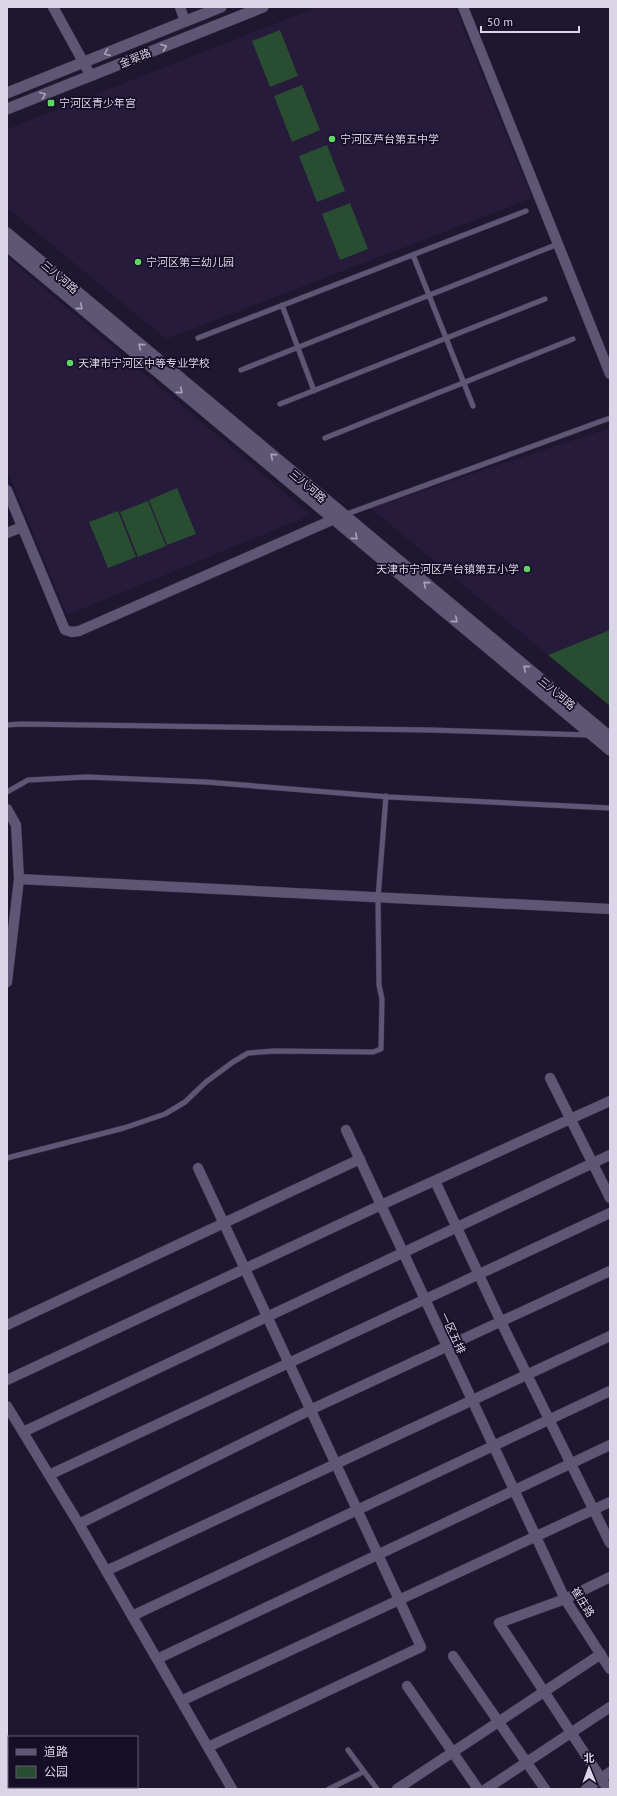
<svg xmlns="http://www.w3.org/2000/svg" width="617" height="1796" viewBox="0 0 617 1796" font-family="'PT Sans','Noto Sans SC',sans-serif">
<rect width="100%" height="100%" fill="#1f1730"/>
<!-- built -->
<path fill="#261b3b" d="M318,7h137l77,191 -366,141 -159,-131v-79z
M7,257l304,258 -244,100 -60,-145z
M610,428v202l-62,25 -178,-147z"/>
<!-- green -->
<path fill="#284d31" d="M280,30l18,46 -28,11 -18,-46z
M302,85l18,45 -28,12 -18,-46z
M327,145l18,46 -28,11 -18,-46z
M350,203l18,46 -28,11 -18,-46z
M177,488l19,46 -29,11 -18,-45z
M148,501l18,45 -28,11 -18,-45z
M118,511l18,46 -28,11 -19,-46z
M610,630v76l-62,-51z"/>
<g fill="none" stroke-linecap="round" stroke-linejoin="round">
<defs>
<path id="service" d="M413,255l60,151
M282,305l32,86
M198,338l328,-127
M241,370l317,-126
M280,404l265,-105
M325,438l248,-99
M344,515l266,-97
M7,725l14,-1 409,6 159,5
M7,792l21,-12 59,-3 119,5 183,15 221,11
M7,1158l117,-30 41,-14 20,-12 21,-20 27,-20 15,-9 27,-2 98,1 8,-3 1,-50 -3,-14 -1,-87 8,-102
M348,1750l29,39
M329,1789l34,-17"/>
<path id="minor" d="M53,7l38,69
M180,7l5,14
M463,7l147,367
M7,490l58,140 7,2 7,-1 260,-114
M7,533l15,-6
M7,809l9,16 3,54 -12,103
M19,879l591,30
M550,1078l60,120
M346,1130l219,469 45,70
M198,1168l223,479 -213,100
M435,1181l66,141 109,221
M7,1325l353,-166
M7,1380l374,-175 229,-104
M7,1406l72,118 153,265
M23,1432l587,-277
M49,1475l561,-262
M79,1524l233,-115 298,-138
M106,1571l504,-235
M132,1616l478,-225
M453,1656l92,133
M157,1659l453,-214
M407,1686l71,103
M181,1701l429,-199
M397,1789l204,-135
M486,1789l124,-82
M586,1789l24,-17
M608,1789l-109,-166 66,-24 45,-22"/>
<path id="tertiary" d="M7,233l603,504
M7,246l603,504"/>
<path id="secondary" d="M7,93l214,-86
M7,109l256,-102"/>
</defs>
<!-- service casing -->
<use href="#service" stroke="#373145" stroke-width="6"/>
<!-- minor casing -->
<use href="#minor" stroke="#373145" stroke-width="11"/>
<!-- tertiary casing -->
<use href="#tertiary" stroke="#373145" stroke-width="12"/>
<!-- secondary casing -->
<use href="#secondary" stroke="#373145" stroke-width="12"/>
<!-- service -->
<use href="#service" stroke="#5f5675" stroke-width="5"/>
<!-- minor -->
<use href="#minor" stroke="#5f5675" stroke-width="10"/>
<!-- tertiary -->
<use href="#tertiary" stroke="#5f5675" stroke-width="11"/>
<!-- secondary -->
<use href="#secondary" stroke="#5f5675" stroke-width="11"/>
</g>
<!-- one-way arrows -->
<defs><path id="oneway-chevron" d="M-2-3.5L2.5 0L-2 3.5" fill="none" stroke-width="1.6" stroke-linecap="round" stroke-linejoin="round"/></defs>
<g stroke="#a9a2b9">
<use href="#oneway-chevron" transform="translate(164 47) rotate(-22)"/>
<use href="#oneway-chevron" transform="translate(107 53) rotate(158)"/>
<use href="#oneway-chevron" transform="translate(43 95) rotate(-22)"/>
<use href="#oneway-chevron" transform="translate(80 307) rotate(40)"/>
<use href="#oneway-chevron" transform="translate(141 346) rotate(-140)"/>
<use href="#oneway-chevron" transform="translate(180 391) rotate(40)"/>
<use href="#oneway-chevron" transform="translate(273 456) rotate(-140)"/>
<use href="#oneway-chevron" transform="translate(355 537) rotate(40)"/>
<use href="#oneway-chevron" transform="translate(426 584) rotate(-140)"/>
<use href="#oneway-chevron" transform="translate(455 620) rotate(40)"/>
<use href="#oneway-chevron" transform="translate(526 668) rotate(-140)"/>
</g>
<!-- markers -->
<g fill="#63d469" stroke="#160d26" stroke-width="1.5">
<rect x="47" y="99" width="8" height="8" rx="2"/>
<circle cx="332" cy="139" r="4"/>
<circle cx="138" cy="262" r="4"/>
<circle cx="70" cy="363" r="4"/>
<circle cx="527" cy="569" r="4"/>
</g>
<g text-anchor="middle" stroke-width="3.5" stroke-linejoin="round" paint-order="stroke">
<!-- street labels -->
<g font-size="11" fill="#dad5e7" stroke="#160d26">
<text transform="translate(135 58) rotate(-22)" y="4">金翠路</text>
<text transform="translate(60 277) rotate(40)" y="4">三八河路</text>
<text transform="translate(308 486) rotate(40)" y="4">三八河路</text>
<text transform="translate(557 693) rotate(40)" y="4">三八河路</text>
<text transform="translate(453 1333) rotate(65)" y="4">一区五排</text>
<text transform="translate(583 1602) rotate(59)" y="4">崔庄路</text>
</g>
<!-- poi labels -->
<g font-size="11" fill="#dad5e7" stroke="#160d26" text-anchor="start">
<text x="59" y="107">宁河区青少年宫</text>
<text x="340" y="143">宁河区芦台第五中学</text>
<text x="146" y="266">宁河区第三幼儿园</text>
<text x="78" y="367">天津市宁河区中等专业学校</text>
<text x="519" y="573" text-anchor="end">天津市宁河区芦台镇第五小学</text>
</g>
</g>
<!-- border -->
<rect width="617" height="1796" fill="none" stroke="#dad5e7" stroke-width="16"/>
<!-- legend -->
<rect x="8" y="1736" width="130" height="52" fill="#160d26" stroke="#645d73"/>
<rect x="16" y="1749" width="20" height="6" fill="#5f5675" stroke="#645d73"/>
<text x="44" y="1756" font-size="12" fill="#dad5e7">道路</text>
<rect x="16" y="1766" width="20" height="12" fill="#284d31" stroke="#645d73"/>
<text x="44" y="1776" font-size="12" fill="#dad5e7">公园</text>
<!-- north arrow -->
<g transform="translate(589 1768) rotate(359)" stroke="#160d26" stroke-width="3" paint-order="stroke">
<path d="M0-3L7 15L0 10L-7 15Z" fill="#dad5e7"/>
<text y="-6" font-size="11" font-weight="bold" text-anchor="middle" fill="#dad5e7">北</text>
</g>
<!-- scale -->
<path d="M481 26v6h98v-6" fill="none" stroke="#dad5e7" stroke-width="2"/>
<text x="487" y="26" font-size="12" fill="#dad5e7" stroke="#160d26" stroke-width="3" paint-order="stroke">50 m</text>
</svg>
